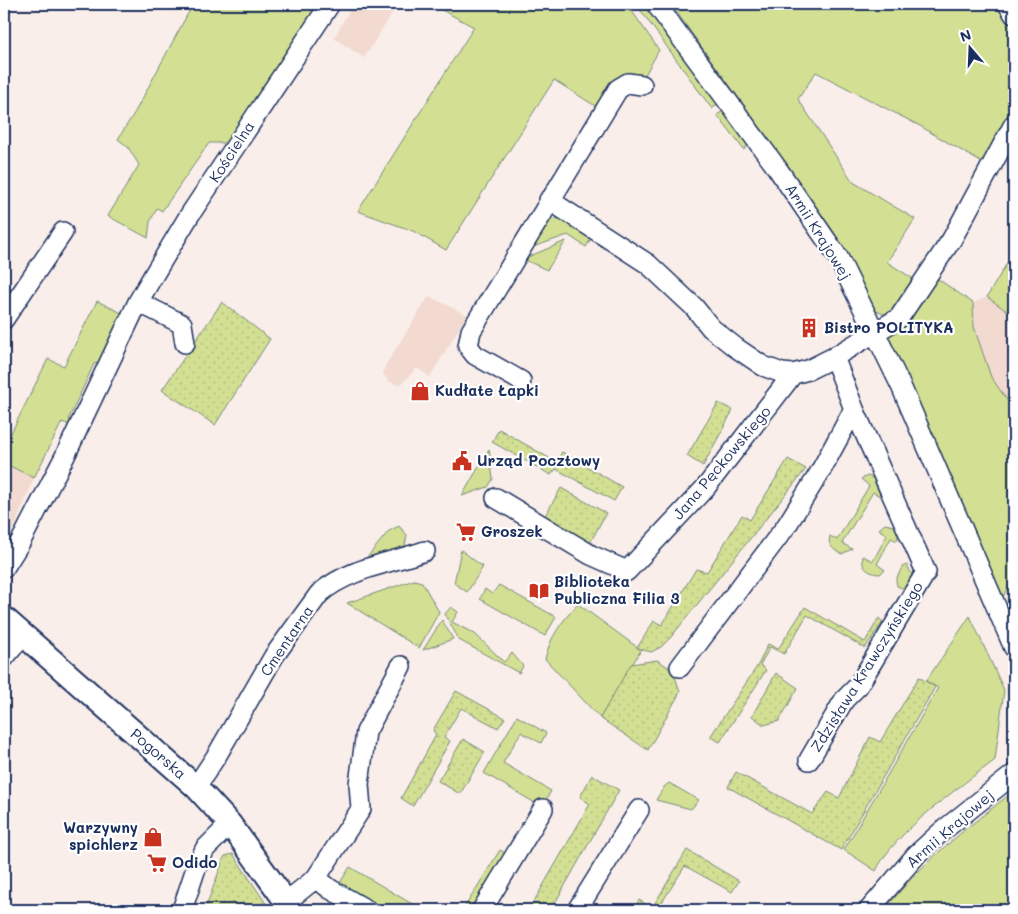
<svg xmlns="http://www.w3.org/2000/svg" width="1018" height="914" viewBox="0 0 1018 914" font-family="Mali,sans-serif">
<defs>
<pattern id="park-dots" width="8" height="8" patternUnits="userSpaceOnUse" patternTransform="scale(1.25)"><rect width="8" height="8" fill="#d3e093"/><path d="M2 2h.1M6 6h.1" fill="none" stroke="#b5c081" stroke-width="1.8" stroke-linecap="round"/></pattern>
</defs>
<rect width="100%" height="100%" fill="#f9eeea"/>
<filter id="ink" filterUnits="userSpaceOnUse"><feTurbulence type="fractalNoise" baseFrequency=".02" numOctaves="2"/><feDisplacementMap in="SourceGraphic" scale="10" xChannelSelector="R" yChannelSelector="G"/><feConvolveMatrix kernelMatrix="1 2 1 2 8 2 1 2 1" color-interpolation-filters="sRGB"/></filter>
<g filter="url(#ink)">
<!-- built -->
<path fill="#f2dad1" d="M353,4h45l-34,54 -30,-20z
M429,296l38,19 -37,62 -13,-9 -17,17 -11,-3 -6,-8 2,-8z
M987,297l27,19v94l-23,-33 -17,-50 -1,-24z
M4,463l30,15 -30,76z"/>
<!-- grass -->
<path fill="#d3e093" stroke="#778878" d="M193,4h125l-16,31 -75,108h-18l-47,68 -5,-3 -7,14 -2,16 -40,-22 31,-51 -11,-18 -10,-8 17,-27z
M440,4h187l32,46 -14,25 -29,3 -19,29 -43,-27 -108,170 -33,-19 -55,-20 116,-184 -36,-19z
M636,4h8l74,99 -6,6z
M671,4h177l7,4 10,-4h136l13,21v82l-30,57 -64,-38 -104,-54 -18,27 55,83 62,37 -28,43 28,18 -23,33 -8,1 -8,-3c-55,-111 -135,-206 -205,-307z
M728,108l21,35 -5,7 -27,-35z
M558,218l35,17 -7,12 -18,-12 -41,14 21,-28z
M566,241l-19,29 -24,-11 38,-16z
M1014,251v65l-27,-19z
M935,277l38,26 1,24 17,50 23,33v167l-12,22 -114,-264z
M97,301l27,13 -21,47 -9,3 -25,54 3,8 -10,-4 -28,56 -30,-15v-25l4,1 40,-80 16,7z
M489,449l4,30 -5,8 -26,9z
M868,476l5,2 8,19 -8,-5 -31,51 10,6 -10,5c-8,-4 -15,-8 -12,-18l7,4 32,-54 -8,-7z
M885,524l9,2 4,8 -1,7 -6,-3 -14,26 8,6 -5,4c-10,0 -20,-6 -17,-18l10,5 14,-26 -8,-6z
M399,526l8,9 -3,15 -45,17 30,-36z
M461,550l22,17 -16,25 -13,-9z
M907,565l6,12 -4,8 -7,3 -5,-2 -1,-6 6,-13z
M414,580l8,2 17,30 -20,36 -72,-45z
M499,585l57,32 -11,19 -65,-37 5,-10 7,5z
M578,604l63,46 -41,68 -55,-59c5,-22 17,-38 33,-55z
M451,607l7,5 -6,10 23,12 29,28 8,-9 11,13 -4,7 -60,-33 -14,-26z
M970,616l34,74 -9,70c-34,26 -102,73 -119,111l-32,-21 94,-162 -12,-7z
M442,620l11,19 -30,11z
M517,716l29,17 -5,10 -20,-11 -18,31 48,28 -9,16 -58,-34z
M669,783l30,17 -8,9 -35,-9 8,-13z
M1014,791v119h-129c35,-47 83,-83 129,-119z
M500,850l7,4 -35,56h-9z
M350,867l72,43h-45l-39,-24z"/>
<!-- park -->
<path fill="url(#park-dots)" stroke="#778878" d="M222,302l48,37 -55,86 -53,-35z
M718,403l15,7 -30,56 -16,-10z
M499,429l57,33 6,-10 60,35 -8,14 -58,-32 -5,6 -59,-33z
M788,459l18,10 -135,168 -10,10 -10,5 -14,-4 17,-27 8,4 34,-56 11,3 35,-57 8,5z
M561,488l45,25 -16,30 -45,-27z
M805,607l60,35 14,-24 4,4 -18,26 -58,-33 -23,39 -14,-7 -10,18 6,5 -46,72 -10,-5 48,-72 10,-21 10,5z
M657,660l16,10 7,22 -32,58 -48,-32 31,-54z
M776,673l22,15 -19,33 -15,4 -12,-9z
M919,677l16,10 -94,163 -113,-63 8,-15 76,42 16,-22 11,6 31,-61 10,5z
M456,691l49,27 -7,10 -37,-20 -17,29 6,4 -37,65 -12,-8 35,-63 -3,-5z
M463,739l22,13 -25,42 -22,-13z
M592,775l27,15 -68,120h-22l61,-106 -10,-7z
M687,850l52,31 -7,11 -47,-26 -28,44h-24l6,-10 13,8z
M233,854l34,51 3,5h-65l18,-50 2,-4z"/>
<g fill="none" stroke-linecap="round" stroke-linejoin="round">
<defs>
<path id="minor" d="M656,4l121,164 61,89 63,129 113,262
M1008,4l6,10
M549,200l99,64 46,43 17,21 24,19 28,19 19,7 11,1 15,-4 26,-13 65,-39 53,-79 62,-115
M138,302l44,22 3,19
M4,319l59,-87
M521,381l-46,-26 -7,-9 3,-15 147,-242 10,-6 14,2
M496,498l95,57 36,16 79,-84 87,-113
M4,568l17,-27 44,-85 73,-154 15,-26 36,-60 141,-212
M4,658l19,-23
M680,667l107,-142 33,-53 34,-63
M809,760l35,-60 14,-14 68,-114 -72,-163 -20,-52
M196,787l21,-32 57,-99 45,-62c28,-25 71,-31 106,-43
M316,878l14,11 37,21
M286,902l30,-24 45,-69 -2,-25 7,-52 35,-66
M182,910l13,-39 10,-22 25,-25
M482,910l61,-101
M577,910l62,-100
M869,910l48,-56 24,-22 73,-58"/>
<path id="tertiary" d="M4,618l192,169 34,37 62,86"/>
</defs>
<!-- minor casing -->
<use href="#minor" stroke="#1b2f5e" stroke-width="22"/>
<!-- tertiary casing -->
<use href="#tertiary" stroke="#1b2f5e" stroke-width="26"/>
<!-- minor -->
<use href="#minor" stroke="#fff" stroke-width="19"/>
<!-- tertiary -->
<use href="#tertiary" stroke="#fff" stroke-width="22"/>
</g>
</g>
<!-- icons -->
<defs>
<symbol id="building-bare" viewBox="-9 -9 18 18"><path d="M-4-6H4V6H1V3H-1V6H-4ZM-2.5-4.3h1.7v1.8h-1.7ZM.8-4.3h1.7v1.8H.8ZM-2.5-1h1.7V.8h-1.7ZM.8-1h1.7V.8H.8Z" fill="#c8321e" stroke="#fff" stroke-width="2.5" paint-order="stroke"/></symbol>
<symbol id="shop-bare" viewBox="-9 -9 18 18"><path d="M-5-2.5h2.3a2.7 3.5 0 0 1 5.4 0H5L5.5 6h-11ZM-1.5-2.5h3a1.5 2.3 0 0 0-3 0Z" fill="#c8321e" stroke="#fff" stroke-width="2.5" paint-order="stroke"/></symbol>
<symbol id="civic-bare" viewBox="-9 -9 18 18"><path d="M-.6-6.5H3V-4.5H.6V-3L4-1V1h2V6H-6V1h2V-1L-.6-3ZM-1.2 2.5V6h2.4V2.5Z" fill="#c8321e" stroke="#fff" stroke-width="2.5" paint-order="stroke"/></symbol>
<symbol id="supermarket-bare" viewBox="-9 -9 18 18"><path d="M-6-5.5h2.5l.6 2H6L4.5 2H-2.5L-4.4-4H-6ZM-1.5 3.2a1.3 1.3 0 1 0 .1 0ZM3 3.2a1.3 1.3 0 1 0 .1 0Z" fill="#c8321e" stroke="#fff" stroke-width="2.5" paint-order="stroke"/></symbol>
<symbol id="library-bare" viewBox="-9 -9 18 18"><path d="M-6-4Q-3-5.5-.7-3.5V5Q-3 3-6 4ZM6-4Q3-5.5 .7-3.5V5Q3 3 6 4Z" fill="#c8321e" stroke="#fff" stroke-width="2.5" paint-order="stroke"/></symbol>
</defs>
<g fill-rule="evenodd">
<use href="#building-bare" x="795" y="314" width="28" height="28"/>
<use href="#shop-bare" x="406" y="377" width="28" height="28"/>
<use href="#civic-bare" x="448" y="447" width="28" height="28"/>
<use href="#supermarket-bare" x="452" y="518" width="28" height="28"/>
<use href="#library-bare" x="525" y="577" width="28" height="28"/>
<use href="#shop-bare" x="139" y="823" width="28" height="28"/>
<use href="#supermarket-bare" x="143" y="849" width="28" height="28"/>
</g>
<g text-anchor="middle" stroke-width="4.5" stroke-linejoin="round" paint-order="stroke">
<!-- street labels -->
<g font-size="15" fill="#1b2f5e" stroke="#fff">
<text transform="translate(232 152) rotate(-57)" y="5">Kościelna</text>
<text transform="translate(818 232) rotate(58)" y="5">Armii Krajowej</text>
<text transform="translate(722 463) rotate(-50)" y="5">Jana Pęckowskiego</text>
<text transform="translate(287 641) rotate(-56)" y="5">Cmentarna</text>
<text transform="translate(867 667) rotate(-58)" y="5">Zdzisława Krawczyńskiego</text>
<text transform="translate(158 754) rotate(41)" y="5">Pogorska</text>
<text transform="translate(950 829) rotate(-41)" y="5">Armii Krajowej</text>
</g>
<!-- poi labels -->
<g font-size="15" font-weight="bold" fill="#1b2f5e" stroke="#fff" text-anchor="start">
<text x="824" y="333">Bistro POLITYKA</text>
<text x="435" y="396">Kudłate Łapki</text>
<text x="477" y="466">Urząd Pocztowy</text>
<text x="481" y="537">Groszek</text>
<text x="554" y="587">Biblioteka<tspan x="554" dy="17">Publiczna Filia 3</tspan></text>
<text x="138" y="833" text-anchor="end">Warzywny<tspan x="138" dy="17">spichlerz</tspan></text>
<text x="172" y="868">Odido</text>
</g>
</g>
<!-- margin -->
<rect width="1018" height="914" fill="none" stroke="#fff" stroke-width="20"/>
<rect x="10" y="10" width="998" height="894" fill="none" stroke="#1b2f5e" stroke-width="2" filter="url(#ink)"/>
<!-- north arrow -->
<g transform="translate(970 48) rotate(341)" stroke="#ffffff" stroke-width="4" paint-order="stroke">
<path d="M0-4L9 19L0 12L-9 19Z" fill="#1b2f5e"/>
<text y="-8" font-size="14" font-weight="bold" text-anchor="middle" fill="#1b2f5e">N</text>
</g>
</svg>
